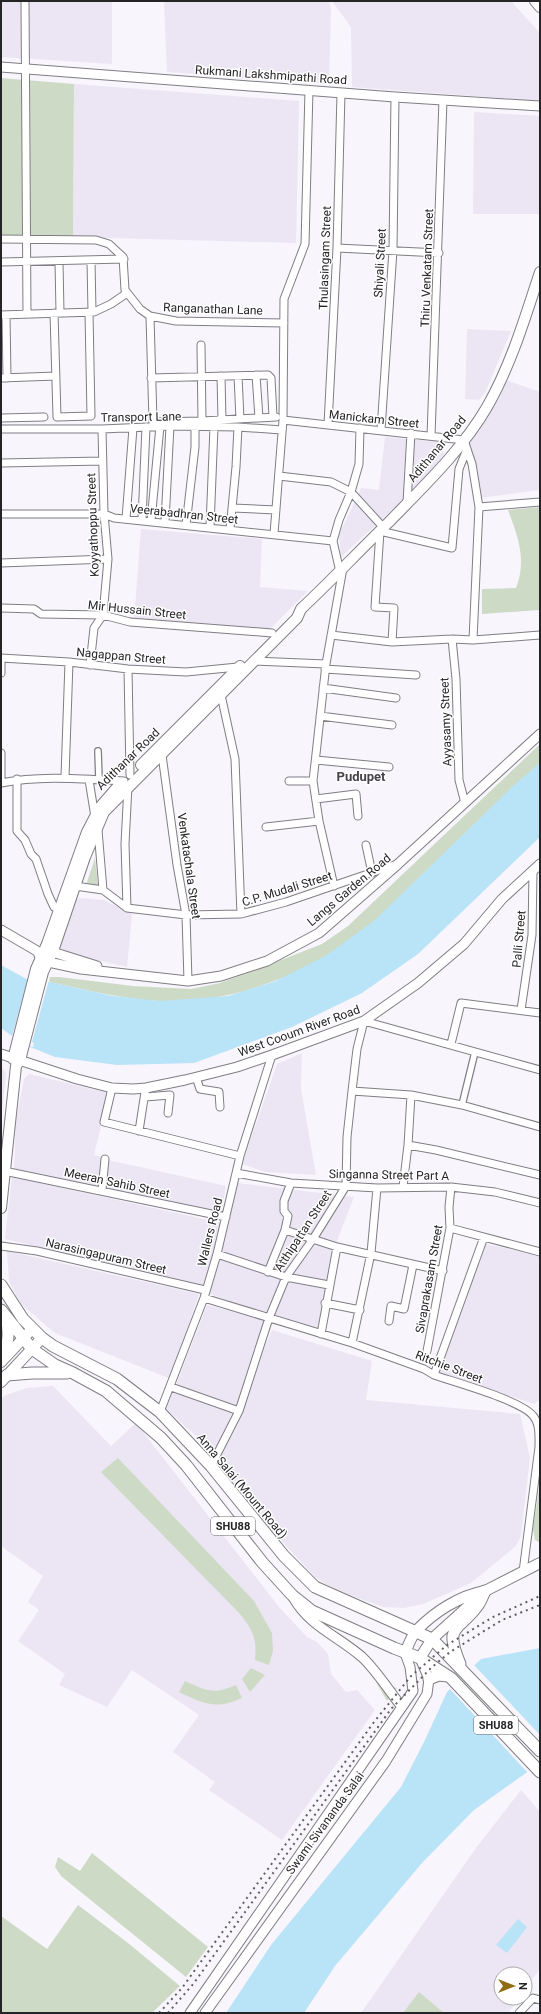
<svg xmlns="http://www.w3.org/2000/svg" width="541" height="2014" viewBox="0 0 541 2014" font-family="Roboto,sans-serif">
<rect width="100%" height="100%" fill="#f8f5fd"/>
<!-- built -->
<path fill="#ece6f4" d="M1,1h111v63l-111,-7z
M164,1h165l2,8 -2,75 -162,-12z
M332,1h179l29,32v68l-188,-14 -1,-60z
M74,84l225,17 -3,142 -223,-6z
M474,112l66,4v98h-67z
M467,329l44,2 -26,62 -6,7 -14,-1z
M506,380l34,12v98l-60,8 -12,-54 32,-47z
M385,437l56,5 3,12 -25,31 -78,72 -2,-22 22,-47 18,2z
M141,529l121,10 -2,48 48,4 -41,41 -133,-12z
M79,898l25,2 28,14 -5,53 -57,-13 -12,-8 14,-43z
M302,1053l-1,36 15,86 -51,-3 -23,-8 35,-100z
M1,1066l5,7 -5,50z
M29,1074l80,19 -15,62 7,2 -3,30 -84,-17 2,-50 8,-41z
M108,1160l118,26 -5,29 -116,-27z
M12,1177l210,46 -17,60 -5,3 -195,-47z
M238,1183l116,14 -17,44 -18,90 -112,-38z
M485,1244l55,11v144l-6,5 -96,-32z
M7,1251l192,43 -28,85 -116,-46 -34,-29 -12,-23z
M207,1305l61,16 -31,87 -61,-23z
M272,1330l100,31 -6,39 154,14 10,43 -9,79 -5,10 -45,37 -48,21 -19,4 -21,-1 -43,-15 -24,-14 -51,-55 -48,-62z
M53,1386l58,60 25,-23 143,184 28,30 10,5 11,12 3,20 15,18 11,-2 18,20 -93,130 -73,-50 6,-8 -42,-30 26,-37 -67,-45 -25,37 -48,-22 6,-11 -47,-33 21,-31 -11,-8 15,-26 -42,-30v-147l5,-4 21,-7z
M174,1390l61,24 -21,39 -51,-47z
M521,1790l19,22v157l-15,20v-15h-24v24h18l-11,15h-147l115,-165z"/>
<!-- green -->
<path fill="#cddbc6" d="M1,78l73,6 -1,153 -72,2z
M540,507v103l-58,4v-25l34,-1c11,-28 2,-51 -8,-78z
M540,744v19c-41,36 -79,75 -119,113 -15,14 -29,30 -45,44 -58,50 -139,85 -217,81 -37,-2 -73,-11 -110,-19l1,-5h9l74,9 58,3 29,-6 30,-11 72,-28 26,-18z
M95,858l3,28 -12,-1z
M118,1458l136,143 18,32 1,18 -4,14 -14,-5c2,-22 -2,-30 -16,-47l-138,-141z
M540,1482v61l-5,-3 -2,-11z
M251,1668l14,7 -15,17 -8,-13z
M185,1681c23,10 28,14 51,4l6,13c-26,12 -38,6 -63,-6z
M376,1682l21,6 -10,13z
M92,1853l116,94 -22,30 -125,-101 -6,-9 3,-10 22,14z
M78,1905l50,38 52,43 -28,27h-149l-2,-2v-95l46,33z
M419,1992l25,21h-41z"/>
<!-- water -->
<path fill="#b9e3f7" d="M540,763v74l-122,117 -56,39 -70,34 -98,36 -77,2 -62,-8 -32,-13 -22,-16v-63l29,16 19,1 64,14 47,5 68,-5 48,-15 51,-26 48,-35 138,-134z
M540,1648v115l-66,47 -52,53 -87,103 -31,47h-78l45,-68 130,-158 23,-45 23,-50 34,-33z
M518,1919l9,8 -20,26 -11,-8z"/>
<!-- pier -->
<path fill="#f8f5fd" d="M28,978l21,2 -17,62 2,1 -1,4 -14,-4 -7,-7z
M473,1664l67,71v30l-11,9 -81,-87z"/>
<g fill="none" stroke-linecap="round" stroke-linejoin="round">
<defs>
<path id="pedestrian" d="M98,751l1,29
M462,1105l13,-53"/>
<path id="minor" d="M25,1l2,313
M1,239l95,1 13,4 14,13 2,33 15,19 10,7 26,5 108,2
M337,248l102,5
M91,260l1,52
M59,261l1,52
M1,262l123,-3
M54,313l3,104 34,-1 -2,-104
M1,315l93,-3 17,-8 16,-11
M6,315l1,63
M150,316l3,106 49,-1
M201,345l1,76 74,-4
M256,375l3,43
M221,376l1,44
M238,376l2,43
M1,378l55,-2
M151,378l117,-3 3,3 2,39
M1,418l43,-1
M283,420l181,20 8,24 7,43 -6,133
M328,425l9,-177 4,-155
M1,429h101l68,-3 68,1 44,3
M381,430l12,-180 2,-153
M431,436l12,-336
M1,463l101,-2
M279,476l52,6 20,10 32,35
M407,503l4,-70
M479,507l61,-5
M233,508l43,2
M1,514h103l10,4 219,23
M126,519l7,-91
M142,520l4,-93
M151,521l9,-95
M165,522l5,-96
M186,525l9,-78v-20
M210,527l4,-100
M230,529l6,-62 2,-40
M274,534l9,-114 1,-121 21,-55 4,-154
M1,563l107,-4
M340,572l-7,-31 6,-21 12,-28 8,-28 1,-36
M1,608l33,1 7,5 62,1 27,7 142,11
M331,635l61,7 60,-3 21,1 67,-5
M452,639l4,40 3,101 6,23
M392,642l2,-34 -19,-1 5,-76 72,17 7,-79 8,-20
M254,661l72,3
M90,665l4,-37 9,-13 5,-56 -4,-45 -2,-85
M128,669l2,106
M325,669l91,6
M1,673v-15l68,4 59,7 58,3 52,-5
M323,688l73,10
M221,695l14,64 6,155
M320,716l72,9
M1,753v30
M162,755l15,110 9,50 2,66
M316,760l73,7
M65,777l4,-115
M17,779v52l8,9 6,14 5,5 12,35 6,13 5,2
M89,780l6,37
M289,781h24
M1,783c41,-8 81,-4 123,-2
M316,799l40,-5 2,22
M266,827l53,-6
M98,830l5,60 24,18 59,7 55,-1 45,-12 108,-37
M366,845l6,28
M75,886l28,4
M334,886l-15,-65 -6,-40 13,-117 17,-96
M127,908l-2,-64 3,-58
M521,1010l11,-75 1,-65
M451,1044l10,-41 79,10
M196,1077l4,12 19,3 1,15
M112,1088l-8,34 136,34
M352,1091l59,4 51,10 78,22
M145,1097l25,-2 -2,18
M139,1131l6,-39
M408,1145l28,5 104,25
M4,1171l222,46
M236,1173l55,10 86,5 74,-1 44,5 45,11
M403,1187l5,-42 3,-50
M102,1190l3,-31
M450,1228l90,24
M285,1230l52,17 106,24
M1,1246l36,5 168,39
M217,1254l69,23 43,8
M268,1272l17,-42 3,-14 -4,-5v-10l7,-18
M204,1298l148,45 72,26 10,6c20,7 90,26 100,42 6,8 5,20 5,30l-16,125
M325,1303l35,7
M389,1321l2,-15 13,3 9,-44
M321,1334l16,-87
M352,1343l19,-90 6,-65
M427,1351l23,-123 -1,-21 2,-20
M434,1375l50,-138
M171,1387l68,24
M160,1412l44,-114 13,-44 23,-98 32,-101
M211,1466l28,-55 30,-93 17,-41 27,-38 33,-53 1,-49 5,-46 5,-42 7,-28 176,49
M519,2013l14,-15 7,2"/>
<path id="tertiary" d="M1,67l394,30 145,9
M1,930l36,21 4,7 12,5 28,6 107,12 33,-5 46,-15 52,-28 79,-69 142,-130
M46,950l51,16
M1,1054l76,25 35,9 21,1 13,-1 39,-8 52,-13 35,-12 92,-34 54,-38 46,-39 38,-45 38,-35
M293,1597c16,29 45,39 69,60 14,13 28,35 40,50
M190,2013l223,-322 -3,-24 -5,-14
M205,2013l181,-252 41,-67 2,-15 -9,-21"/>
<path id="secondary" d="M535,1l5,6
M141,765l99,-99
M13,1059l23,-90 11,-25 40,-112 13,-25 20,-23
M1,1208l15,-142 4,-6 23,-88 10,-21 32,-94 19,-45 193,-194 4,-9c30,-28 58,-58 88,-87 34,-35 73,-72 98,-115 24,-42 38,-89 53,-135
M1,1362l31,-33
M1,1382l41,-44
M405,1653c3,-7 6,-16 11,-22 18,-19 43,-35 69,-40
M420,1658l12,-19 53,-48 55,-28"/>
<path id="primary" d="M1,1285l22,34 19,19 11,8 64,33 43,33 51,54 73,90 31,31 117,52 108,112
M1,1310l31,39 23,16 18,8 33,18 55,47 25,27 76,97 30,33 20,16 82,37 26,10 31,20 89,94
M1,1361c7,-15 9,-27 5,-43
M7,1375l25,-2h35
M460,1664c-17,-41 -1,-32 18,-59 3,-4 5,-10 7,-14
M429,1679l10,-4 9,1"/>
</defs>
<!-- pedestrian casing -->
<use href="#pedestrian" stroke="#807d84" stroke-width="8"/>
<!-- minor casing -->
<use href="#minor" stroke="#807d84" stroke-width="9"/>
<!-- tertiary casing -->
<use href="#tertiary" stroke="#807d84" stroke-width="11"/>
<!-- secondary casing -->
<use href="#secondary" stroke="#807d84" stroke-width="12"/>
<!-- primary casing -->
<use href="#primary" stroke="#807d84" stroke-width="13"/>
<!-- pedestrian -->
<use href="#pedestrian" stroke="#fff" stroke-width="5.5"/>
<!-- minor -->
<use href="#minor" stroke="#fff" stroke-width="7"/>
<!-- tertiary -->
<use href="#tertiary" stroke="#fff" stroke-width="9"/>
<!-- secondary -->
<use href="#secondary" stroke="#fff" stroke-width="10"/>
<!-- primary -->
<use href="#primary" stroke="#fff" stroke-width="11"/>
<!-- rail -->
<path stroke="#615f64" stroke-width="2" stroke-dasharray="2 4" stroke-linecap="butt" d="M159,2013l23,-25 192,-266 37,-46 36,-31 46,-28 47,-21
M168,2013l26,-30 197,-274 40,-41 19,-16 52,-32 38,-15"/>
</g>
<g text-anchor="middle" stroke-width="3" stroke-linejoin="round" paint-order="stroke">
<!-- shield labels -->
<g fill="#fff" stroke="#666668" stroke-width="1">
<rect x="211" y="1517" width="44" height="18" rx="3"/>
<rect x="474" y="1716" width="44" height="18" rx="3"/>
</g>
<g font-size="11" font-weight="bold" fill="#252427">
<text x="233" y="1530">SHU88</text>
<text x="496" y="1729">SHU88</text>
</g>
<!-- street labels -->
<g font-size="12" fill="#252427" stroke="#fff">
<text transform="translate(271 75) rotate(4)" y="4">Rukmani Lakshmipathi Road</text>
<text transform="translate(325 258) rotate(-88)" y="4">Thulasingam Street</text>
<text transform="translate(380 263) rotate(-87)" y="4">Shiyali Street</text>
<text transform="translate(427 268) rotate(-88)" y="4">Thiru Venkatam Street</text>
<text transform="translate(213 309) rotate(2)" y="4">Ranganathan Lane</text>
<text transform="translate(141 417) rotate(-1)" y="4">Transport Lane</text>
<text transform="translate(374 419) rotate(6)" y="4">Manickam Street</text>
<text transform="translate(437 449) rotate(-50)" y="4">Adithanar Road</text>
<text transform="translate(184 514) rotate(6)" y="4">Veerabadhran Street</text>
<text transform="translate(93 525) rotate(-92)" y="4">Koyyathoppu Street</text>
<text transform="translate(137 610) rotate(6)" y="4">Mir Hussain Street</text>
<text transform="translate(121 656) rotate(5)" y="4">Nagappan Street</text>
<text transform="translate(446 722) rotate(-92)" y="4">Ayyasamy Street</text>
<text transform="translate(128 759) rotate(-44)" y="4">Adithanar Road</text>
<text transform="translate(189 866) rotate(82)" y="4">Venkatachala Street</text>
<text transform="translate(287 889) rotate(-17)" y="4">C.P. Mudali Street</text>
<text transform="translate(349 890) rotate(-40)" y="4">Langs Garden Road</text>
<text transform="translate(519 939) rotate(-85)" y="4">Palli Street</text>
<text transform="translate(299 1031) rotate(-20)" y="4">West Cooum River Road</text>
<text transform="translate(389 1175) rotate(1)" y="4">Singanna Street Part A</text>
<text transform="translate(117 1183) rotate(12)" y="4">Meeran Sahib Street</text>
<text transform="translate(303 1231) rotate(-57)" y="4">Atthipattan Street</text>
<text transform="translate(210 1232) rotate(-76)" y="4">Wallers Road</text>
<text transform="translate(106 1256) rotate(13)" y="4">Narasingapuram Street</text>
<text transform="translate(429 1279) rotate(-80)" y="4">Sivaprakasam Street</text>
<text transform="translate(449 1367) rotate(21)" y="4">Ritchie Street</text>
<text transform="translate(242 1486) rotate(50)" y="4">Anna Salai (Mount Road)</text>
<text transform="translate(325 1823) rotate(-54)" y="4">Swami Sivananda Salai</text>
</g>
<!-- neighbourhood labels -->
<g font-size="13" font-weight="bold" fill="#454248" stroke="#fff">
<text x="361" y="781">Pudupet</text>
</g>
</g>
<!-- border -->
<rect width="541" height="2014" fill="none" stroke="#252427" stroke-width="4"/>
<!-- north arrow -->
<g transform="translate(513 1986) rotate(90)"><circle r="19" fill="#ffffff" stroke="#a8a7a9"/>
<path d="M0-3L7 15L0 10L-7 15Z" fill="#906d13"/>
<text y="-6" font-size="11" font-weight="bold" text-anchor="middle" fill="#252427">N</text>
</g>
</svg>
